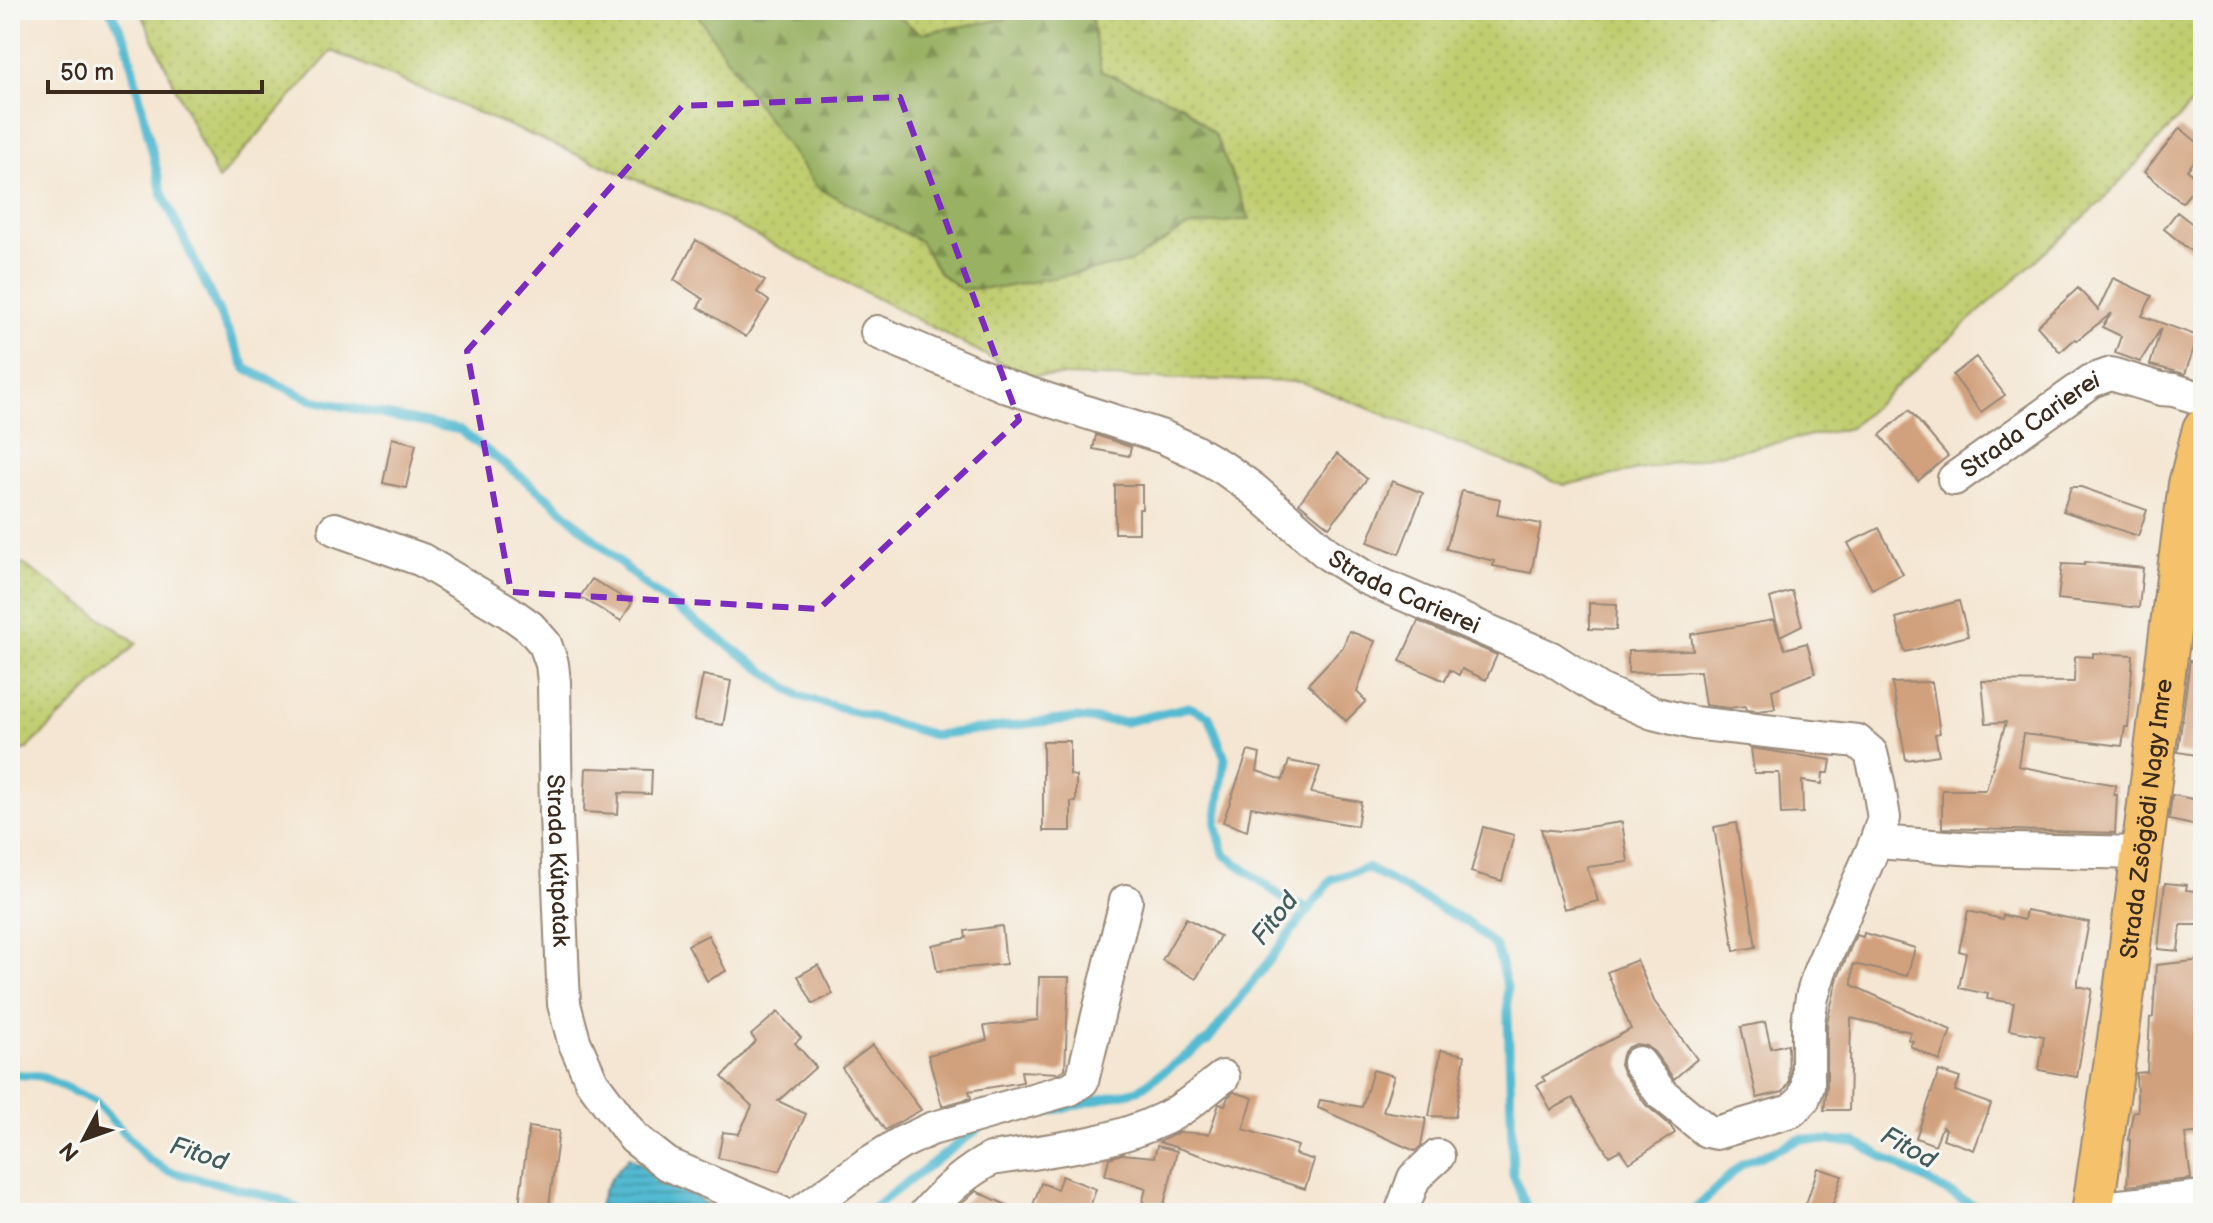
<svg xmlns="http://www.w3.org/2000/svg" width="2213" height="1223" viewBox="0 0 2213 1223" font-family="'Balsamiq Sans',sans-serif">
<defs>
<pattern id="grass-dots" width="8" height="8" patternUnits="userSpaceOnUse" patternTransform="scale(2)"><rect width="8" height="8" fill="#c0ce70"/><path d="M2 2h.1M6 6h.1" fill="none" stroke="#a6b161" stroke-width="1.8" stroke-linecap="round"/></pattern>
<pattern id="forest-firs" width="22" height="20" patternUnits="userSpaceOnUse" patternTransform="scale(2)"><rect width="22" height="20" fill="#98b162"/><path d="M5 1l3.5 6h-7zM16 11l3.5 6h-7z" fill="#7d9050"/></pattern>
<pattern id="water-rules" width="6" height="5" patternUnits="userSpaceOnUse" patternTransform="scale(2)"><rect width="6" height="5" fill="#53bad1"/><path d="M0 2.5h6" fill="none" stroke="#4697a9"/></pattern>
</defs>
<rect width="100%" height="100%" fill="#f6f6f2"/>
<filter id="ink" filterUnits="userSpaceOnUse"><feTurbulence type="fractalNoise" baseFrequency=".0125" numOctaves="2"/><feDisplacementMap in="SourceGraphic" scale="16" xChannelSelector="R" yChannelSelector="G"/><feConvolveMatrix kernelMatrix="1 2 1 2 8 2 1 2 1" color-interpolation-filters="sRGB"/></filter>
<filter id="wash" filterUnits="userSpaceOnUse"><feTurbulence type="fractalNoise" baseFrequency=".006" numOctaves="4" result="noise"/><feDisplacementMap in="SourceGraphic" scale="32" xChannelSelector="R" yChannelSelector="G"/><feGaussianBlur stdDeviation="1.8" result="paint"/><feColorMatrix in="noise" values="0 0 0 0 0 0 0 0 0 0 0 0 0 0 0 0 0 1.4 0 .05"/><feComposite in="paint" operator="in"/></filter>
<g filter="url(#wash)">
<rect width="100%" height="100%" fill="#f4e6d2"/>
<!-- grass -->
<path fill="url(#grass-dots)" stroke="#7e7c47" stroke-width="2" d="M140,10h2063v82l-102,110 -251,226 -286,57 -263,-103 -277,-7 -323,-168 -369,-156 -114,129z
M10,555l127,88 -110,106 -17,4z"/>
<!-- forest -->
<path fill="url(#forest-firs)" stroke="#6a6e40" stroke-width="2" d="M692,10h196l33,23 84,-14 2,-9h83l11,61 82,34 32,30 35,84 -63,8 -58,36 -129,25 -39,1 -22,-16 -19,-32 -102,-53 -54,-74 -67,-100z"/>
<!-- water -->
<path fill="url(#water-rules)" stroke="#477278" stroke-width="2" d="M629,1157l72,43 16,13h-118c-1,-22 16,-40 30,-56z"/>
<g fill="none" stroke-linecap="round" stroke-linejoin="round">
<!-- stream -->
<path stroke="#53bad1" stroke-width="9" d="M110,10l16,30 36,153 84,176 66,31 148,30 91,70 96,87 152,109 135,39 142,-17 49,4 64,-15 20,9 16,42 -9,67 8,29 63,47 22,7
M10,1074l30,2 55,25 53,58 20,12 111,28 27,14
M1035,1115l103,-25 70,-50 124,-161 35,-11 103,56 26,23 11,40 6,188 15,35 4,3
M866,1213l112,-84
M1691,1213l51,-49 59,-25 54,3 117,63 8,8"/>
</g>
<g id="blocks">
<!-- building -->
<path fill="#d1a07c" d="M2180,128l23,19v4l-16,19 13,11 -18,22 -38,-31z
M2177,212l26,20v29l-39,-32z
M696,240l69,41 -8,11 12,9 -23,36 -48,-30 5,-8 -29,-19z
M2113,278l39,18 -10,20 56,20 -13,38 -35,-9 11,-37 -21,34 -25,-9 6,-17 -19,-9 10,-14 -35,27 -2,-1 -15,13 -23,-26 41,-38 20,22z
M1976,357l29,38 -24,17 -28,-37z
M1909,410l39,46 -30,25 -38,-46z
M1096,435l35,12 -2,9 -36,-7z
M392,438l24,6 -10,44 -23,-5z
M1337,454l30,25 -38,48 -30,-24z
M1392,481l31,12 -24,61 -31,-12z
M1115,485h27v24h-3v24h-24z
M2071,487h10l66,23 -9,26 -75,-25z
M1462,491l38,8 -3,16 44,9 -10,49 -38,-7 1,-5 -48,-12z
M1879,528l24,46 -31,15 -24,-46z
M2084,562l59,6 -4,40 -81,-9 4,-35 22,1z
M592,579l40,24 -11,18 -41,-24z
M1792,591l10,34 -22,11 -10,-38z
M1959,601l9,35 -63,16 -9,-34z
M1589,603l28,1 -1,26 -27,-1z
M1773,620l12,29 22,-6 8,30 -43,17 3,19 -17,2 -12,-1 -1,-4 -16,2 -24,-3 -5,-34 -72,2v-22l65,-1 -2,-16z
M1418,621l79,34 -11,25 -24,-11 -3,6 -9,-5 -5,11 -45,-20z
M1349,631l26,10 -18,51 9,9 -20,20 -38,-37 35,-37z
M2093,653l40,2 -5,72h-3l-3,19 -99,-12 -5,32 97,19 -1,10h3l-2,38 -173,-5v-38h44l20,-68 -20,1 -4,-42 92,1 1,-26 18,1z
M2190,660l13,1v95l-25,-4z
M703,675l28,6 -8,44 -29,-5z
M1932,682l8,51 -5,1 4,21 -33,5 -14,-77z
M1043,741h27v34l6,1v26h-5v29h-28z
M1751,748l80,12 -2,13h-6l-1,11 -20,-3 1,32 -22,1 -2,-41h-25z
M1248,751l12,3 -3,17 26,9 6,-19 31,6 -9,26 50,9 -4,24 -106,-19 -4,24 -24,-9z
M586,768l66,2 -1,24 -32,-1 -1,21 -34,-2z
M2172,795l31,6v26l-34,-7z
M1622,822l6,40 -41,5 11,34 -34,8 -23,-80 20,2z
M1736,823l20,124 -22,4 -20,-124z
M1483,827l31,8 -12,46 -31,-9z
M2165,883l22,2 -1,5 17,2v33h-22l-3,26 -20,-2z
M2026,910l63,12 -12,64 15,3 -15,88 -38,-7 5,-34 -35,-6 5,-27 -27,-4 1,-5 -29,-6 7,-35 -7,-2 9,-40 34,8 1,-4 21,5z
M1186,918l34,18 -24,43 -34,-19z
M1002,926l4,38 -69,7 -5,-26 34,-7 -1,-7z
M1864,933l51,15 -8,28 -54,-12 -1,21 99,45 -11,31 -30,-15 3,-5 -5,-2 3,-7 -60,-14 -2,92h-25l3,-24v-64l11,-45 18,-42 7,2z
M708,935l18,36 -19,10 -19,-36z
M1637,960l17,41 43,58 -23,20 -20,-27 -7,-6 -11,-2 -9,4 -5,7 -2,9 4,10 22,31 24,20 5,8 -46,30 -9,-13 -11,6 -36,-58 -22,12 -14,-25 8,-4 -3,-4 89,-48 -24,-57z
M2203,960v172l-18,2 6,45 -64,7 3,-46h-2l5,-28 5,-1 -2,-34v-4l11,-1 3,-54 3,-1 3,-52z
M818,965l15,29 -20,10 -15,-28z
M1039,977h30l-4,92 -7,4 -37,-2 2,11 -54,9 2,7 -29,8 -14,-51 59,-15 -3,-14 54,-6z
M778,1012l23,26 -6,5 21,24 -38,34 28,13 -26,57 -62,-13 5,-26 16,2 13,-28 -30,-29 34,-36 -5,-6z
M1765,1022l6,26 17,-4 1,39 -6,9 -26,6 -16,-71z
M873,1045l48,65 -36,20 -43,-62z
M1441,1050l24,5 -10,62 -26,-1z
M1373,1070l21,6 -11,35 43,7 -5,28 -6,5 -97,-43 2,-8 42,7z
M1939,1071l21,7 -5,13 36,13 -17,46 -31,-11 3,-10 -4,-2 -7,18 -19,-7z
M1234,1092l19,6 -10,31 55,17 -3,8 19,6 -9,29 -146,-47 20,-10 30,2 10,-30 6,1 3,-8z
M529,1127l30,4 -11,82h-30z
M1157,1146l20,5 -15,62h-22l6,-25 -41,-13 4,-17 13,-4 32,3z
M1818,1168l24,8 -12,37h-27z
M1062,1176l34,13 -5,15 21,9h-82l11,-30 16,6z
M976,1191l48,22h-53l-13,-6z"/>
</g>
</g>
<g filter="url(#ink)">
<use href="#blocks" fill-opacity="0" stroke="#988878" stroke-width="2"/>
<g fill="none" stroke-linecap="round" stroke-linejoin="round">
<defs>
<g id="minor">
<path id="s1" d="M877,332l131,55 155,50 31,14 31,18 28,20 75,65 38,24 185,80 51,33 51,22 40,10 164,18 14,12 7,29 6,36 -8,24 -56,128 -8,27 -4,25v64l-5,14 -12,11 -75,22 -9,-2 -46,-38 -22,-30"/>
<path id="s2" d="M1954,479l137,-98 20,-7 50,15 13,1 29,9"/>
<path id="s3" d="M335,529l87,31 87,52 21,15 15,17 7,20 2,18 2,133 8,189 10,37 18,41 42,56 33,26 114,49"/>
<path d="M1876,842l99,7 166,4"/>
<path d="M2092,1209l111,-12"/>
<path d="M800,1213l67,-49 34,-21 30,-14 139,-40 12,-8 44,-180"/>
<path d="M926,1213c19,-22 40,-41 65,-54 58,-9 117,-14 170,-39 23,-10 42,-28 62,-43"/>
<path d="M1401,1213l13,-35 24,-22"/>
</g>
<g id="major">
<path id="s4" d="M2092,1213l26,-174 71,-555 14,-55"/>
</g>
</defs>
<!-- minor casing -->
<use href="#minor" stroke="#988878" stroke-width="36"/>
<!-- major casing -->
<use href="#major" stroke="#988878" stroke-width="44"/>
<!-- minor -->
<use href="#minor" stroke="#fff" stroke-width="32"/>
<!-- major -->
<use href="#major" stroke="#f5c16b" stroke-width="40"/>
</g>
</g>
<!-- marked area -->
<path fill="none" stroke="#7b2cbf" stroke-width="6" stroke-dasharray="16 10" stroke-linejoin="round" d="M900,97l119,323 -200,189 -308,-17 -44,-241 215,-245z"/>
<g text-anchor="middle" stroke-width="6" stroke-linejoin="round" paint-order="stroke">
<!-- street labels -->
<g font-size="24" fill="#3b2a1e" stroke="#f6f6f2">
<text dy="8" stroke="none"><textPath href="#s2" startOffset="94">Strada Carierei</textPath></text>
<text dy="8" stroke="none"><textPath href="#s1" startOffset="594">Strada Carierei</textPath></text>
<text dy="8" stroke="none"><textPath href="#s4" startOffset="398">Strada Zsögödi Nagy Imre</textPath></text>
<text dy="8" stroke="none"><textPath href="#s3" startOffset="460">Strada Kútpatak</textPath></text>
</g>
<!-- water labels -->
<g font-size="26" font-style="italic" fill="#435c5d" stroke="#f6f6f2">
<text transform="translate(1274 918) rotate(-52)" y="9">Fitod</text>
<text transform="translate(1909 1147) rotate(29)" y="9">Fitod</text>
<text transform="translate(199 1153) rotate(18)" y="9">Fitod</text>
</g>
</g>
<!-- margin -->
<rect width="2213" height="1223" fill="none" stroke="#f6f6f2" stroke-width="40"/>
<!-- north arrow -->
<g transform="translate(84 1139) rotate(229)" stroke="#f6f6f2" stroke-width="6" paint-order="stroke">
<path d="M0-6L14 30L0 20L-14 30Z" fill="#3b2a1e"/>
<text y="-12" font-size="22" font-weight="bold" text-anchor="middle" fill="#3b2a1e">N</text>
</g>
<!-- scale -->
<path d="M48 80v12h214v-12" fill="none" stroke="#3b2a1e" stroke-width="4"/>
<text x="60" y="80" font-size="24" fill="#3b2a1e" stroke="#f6f6f2" stroke-width="6" paint-order="stroke">50 m</text>
</svg>
